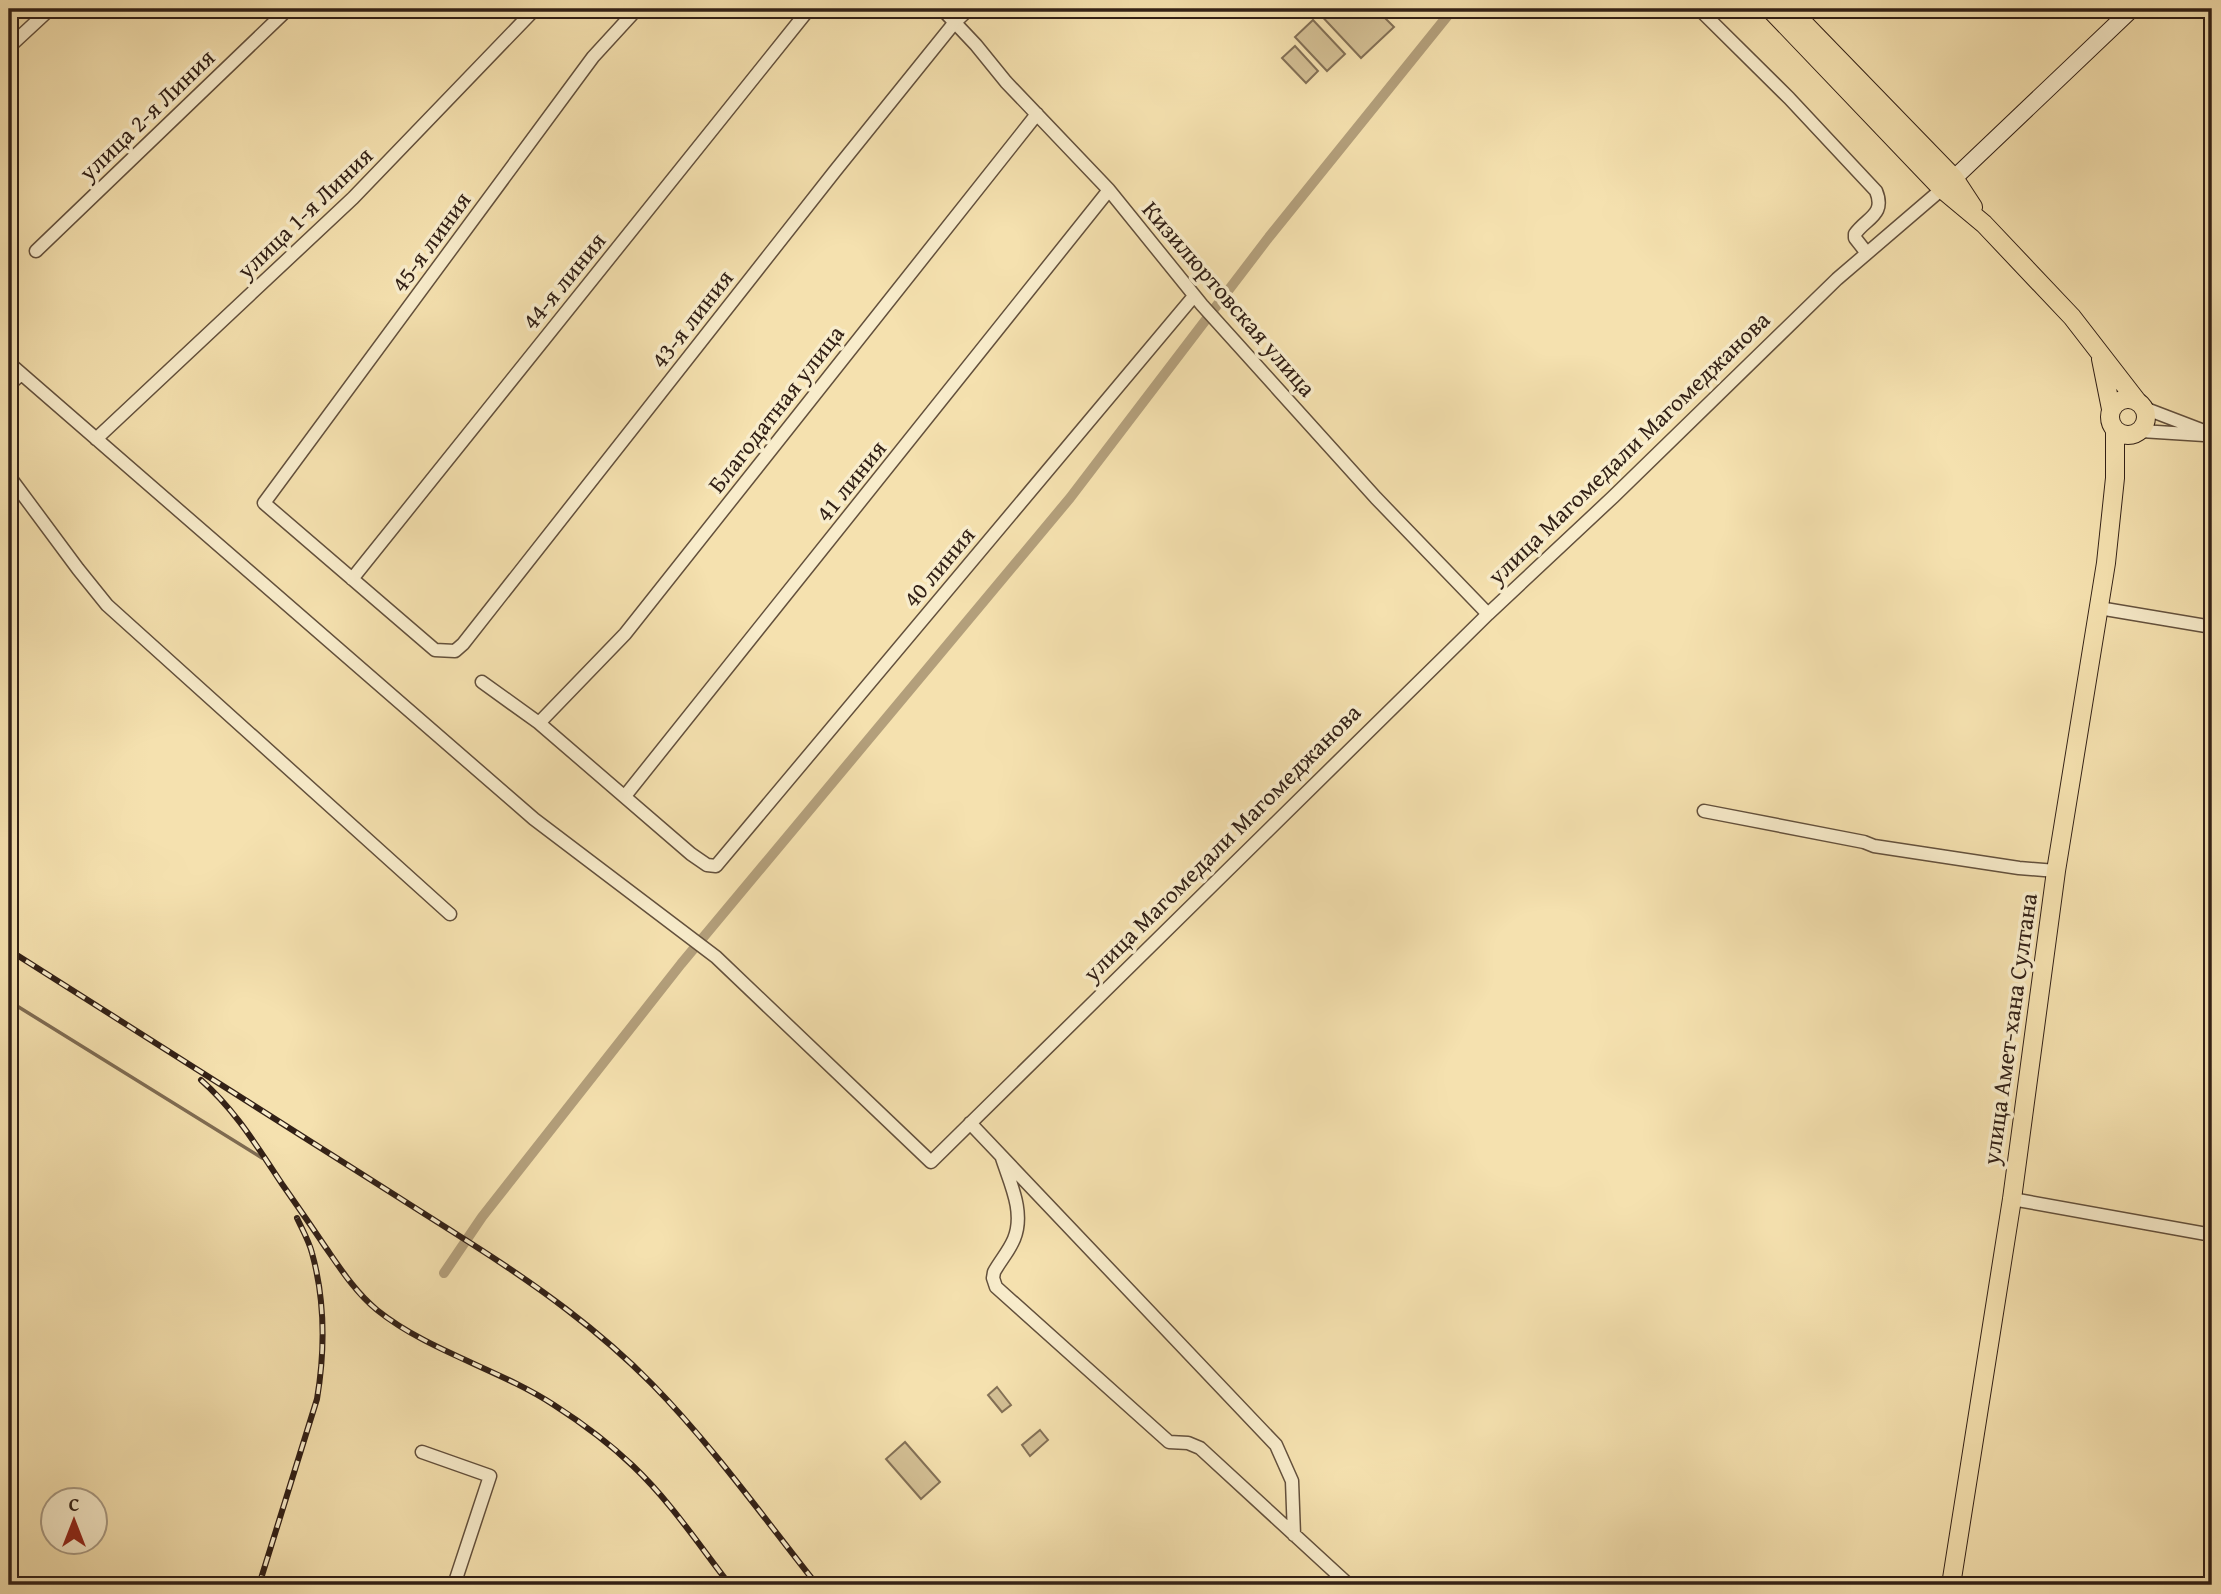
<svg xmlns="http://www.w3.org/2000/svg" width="2221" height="1594" viewBox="0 0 2221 1594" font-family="'Gentium Book Plus',serif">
<rect width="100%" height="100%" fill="#f5e1af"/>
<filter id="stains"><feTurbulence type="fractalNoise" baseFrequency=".00286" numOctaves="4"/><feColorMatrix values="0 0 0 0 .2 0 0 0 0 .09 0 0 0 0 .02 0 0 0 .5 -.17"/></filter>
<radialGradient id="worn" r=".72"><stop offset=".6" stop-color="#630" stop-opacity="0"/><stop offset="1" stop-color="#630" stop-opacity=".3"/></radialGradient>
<!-- green -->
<path fill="#d4c095" stroke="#837056" stroke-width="2" d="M1315,9h61l18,18 -33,31z
M1313,20l32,34 -18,17 -32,-34z
M1295,46l23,25 -12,12 -24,-25z
M997,1387l14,18 -9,7 -14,-17z
M1040,1430l8,10 -18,16 -8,-11z
M905,1442l35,40 -19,17 -35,-40z"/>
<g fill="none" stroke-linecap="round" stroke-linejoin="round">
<!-- stream -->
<path stroke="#7f6c53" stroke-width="3.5" d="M9,1001l253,157"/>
<!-- canal -->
<path stroke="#b39f7b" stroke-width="10" d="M444,1273l38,-56 199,-253 389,-466 199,-261 184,-228"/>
<defs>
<path id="street" d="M637,9l-44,48 -329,446 171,147 20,1 8,-7 372,-473 120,-149 14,-13
M942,9l34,36 30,37 103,108 93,115 174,193 112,116
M1699,9l90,89 87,93c10,24 -10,27 -21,43v4l11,14
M9,47l41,-38
M36,251l252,-242
M9,363l525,456 182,138 215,205 557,-548 125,-117 224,-218 105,-90
M9,385l12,-11
M2144,408l68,26
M2141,431l63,4
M96,439l257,-241 182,-189
M9,476l69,93 29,36 343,309
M352,579l457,-570
M2099,608l113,19
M482,682l57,41 152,131 16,11 9,1 478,-570
M539,723l86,-89 412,-520
M625,796l484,-606
M1704,811l160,31 10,4 145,22 37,3
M970,1123l306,322 16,36 2,54
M1002,1158c8,25 23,54 12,81 -5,12 -14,22 -20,33l-1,6 3,9 173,155 19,1 12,5 149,137
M2012,1199l200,36
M422,1452l68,24 -36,109"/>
<path id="secondary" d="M1947,185l185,-176"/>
<path id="primary" d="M1770,9l172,180 42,35 88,93 65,84
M1790,9l164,169 19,29
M2101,359l10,50
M2110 417a18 18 0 1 1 36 0a18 18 0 1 1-36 0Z
M1951,1585l61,-386 44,-328 50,-308 9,-85v-47"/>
</defs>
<!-- street casing -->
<use href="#street" stroke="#63503c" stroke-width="15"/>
<!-- secondary casing -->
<use href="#secondary" stroke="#322016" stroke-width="18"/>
<!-- primary casing -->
<use href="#primary" stroke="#322016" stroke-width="20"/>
<!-- street -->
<use href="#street" stroke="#f8eccb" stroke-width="12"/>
<!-- secondary -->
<use href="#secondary" stroke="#f8eccb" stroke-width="16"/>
<!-- primary -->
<use href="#primary" stroke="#f5e1af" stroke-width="18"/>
<defs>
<path id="rail" d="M9,950l463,294c64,41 126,85 180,140 59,60 112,134 165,201
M201,1080c35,31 55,65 81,104 14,20 28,40 42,61 16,23 31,47 53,65 51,41 122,59 177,95 28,18 55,38 79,61 37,35 66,79 97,119
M259,1585l58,-186c8,-48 8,-99 -5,-146 -3,-12 -10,-24 -15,-35"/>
</defs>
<!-- rail casing -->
<use href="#rail" stroke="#322016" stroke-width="6"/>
<!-- rail -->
<use href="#rail" stroke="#f8eccb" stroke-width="3.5" stroke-dasharray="10" stroke-linecap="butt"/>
</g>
<g text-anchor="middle" stroke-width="7" stroke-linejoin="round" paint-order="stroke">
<!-- street labels -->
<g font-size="24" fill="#322016" stroke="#f8eccb">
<text transform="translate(147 115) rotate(-44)" y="8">улица 2-я Линия</text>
<text transform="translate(305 213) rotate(-44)" y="8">улица 1-я Линия</text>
<text transform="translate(431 242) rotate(-54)" y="8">45-я линия</text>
<text transform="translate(564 281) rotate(-51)" y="8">44-я линия</text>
<text transform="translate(1229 299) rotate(49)" y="8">Кизилюртовская улица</text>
<text transform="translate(692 319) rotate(-52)" y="8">43-я линия</text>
<text transform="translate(776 409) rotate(-52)" y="8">Благодатная улица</text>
<text transform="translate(1629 448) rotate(-44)" y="8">улица Магомедали Магомеджановa</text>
<text transform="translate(851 481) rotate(-51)" y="8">41 линия</text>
<text transform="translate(939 567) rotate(-50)" y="8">40 линия</text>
<text transform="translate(1222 843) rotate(-45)" y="8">улица Магомедали Магомеджановa</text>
<text transform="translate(2010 1029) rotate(-82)" y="8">улица Амет-хана Султана</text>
</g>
</g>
<!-- margin -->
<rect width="2221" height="1594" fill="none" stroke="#f5e1af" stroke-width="35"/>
<rect x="10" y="10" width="2200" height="1573" fill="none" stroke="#322016" stroke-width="3.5"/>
<rect x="18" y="18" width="2186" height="1559" fill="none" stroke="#322016" stroke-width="2"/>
<!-- north arrow -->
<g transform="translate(74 1521)"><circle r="33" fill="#f8eccb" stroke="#a99a83" stroke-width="2"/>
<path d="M0-5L12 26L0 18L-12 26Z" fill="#8f2418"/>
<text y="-10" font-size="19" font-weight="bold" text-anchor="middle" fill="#322016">С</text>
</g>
<rect width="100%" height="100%" filter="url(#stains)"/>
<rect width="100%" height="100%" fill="url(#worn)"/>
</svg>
